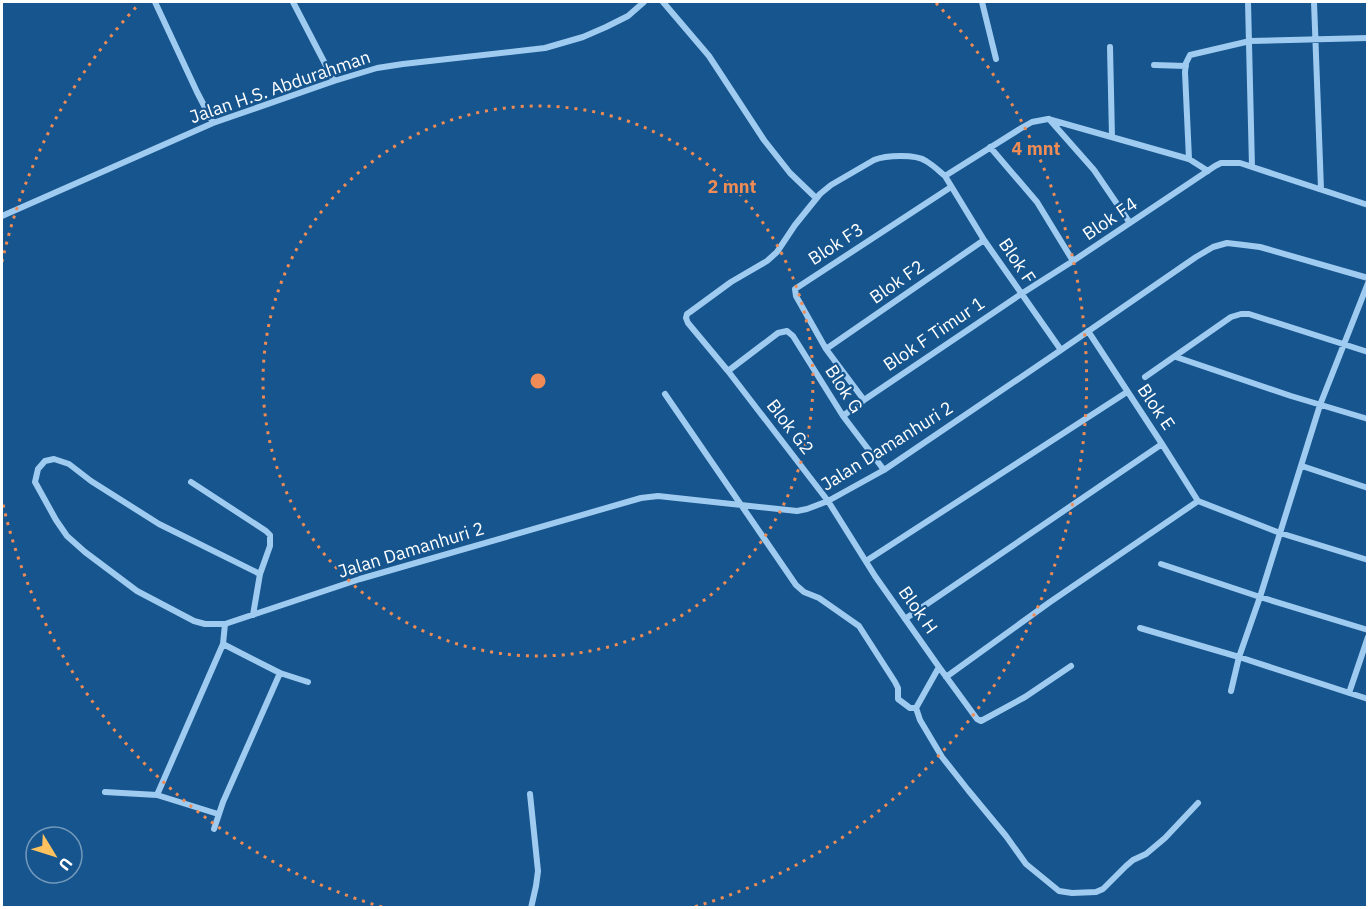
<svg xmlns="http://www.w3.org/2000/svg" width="1369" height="909" viewBox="0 0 1369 909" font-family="'IBM Plex Sans',sans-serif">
<rect width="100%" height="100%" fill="#16558d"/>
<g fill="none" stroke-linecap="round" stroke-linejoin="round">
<!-- street -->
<path stroke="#a0cbf0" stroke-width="6" d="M155,2l42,90 16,31
M293,2l41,79
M663,2l46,54 55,84 26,33 26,25
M982,2l14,57
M1248,2l4,165
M1314,2l7,187
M1110,47l2,90
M1154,65l32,1
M1049,119l45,51 36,53
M990,147l47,55 36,59
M1189,159l-4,-87 1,-9 4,-8 60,-14 118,-3
M945,176c-6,-5 -12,-11 -19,-15 -10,-7 -40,-6 -52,-1l-43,25 -11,9 -25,31 -18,27 -10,9 -36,21 -41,30 -3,2 -1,4 2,5 40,48 100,130 47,75 64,91 38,52 4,2 44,-24 46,-31
M2,216l211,-93 121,-42 43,-13 26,-4 142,-16 38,-11 23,-10 22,-11 16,-14
M1088,331l74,113 36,57
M826,349l158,-109
M1061,350l-77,-110 -39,-64 78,-49 9,-5 16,-3 141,40 19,12
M1176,357l115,39 77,23
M728,371l50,-38 9,-2 6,5 50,80 41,54
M1145,377l86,-60 10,-3h8l119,38
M665,394l131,191 8,7 15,6 40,28 36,56 3,6v11l12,9h6
M864,400l-38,-51 -30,-53 -1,-7 156,-102
M843,416l21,-16 157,-106 52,-33 142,-95 6,-3h19l128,42
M1302,466l66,22
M191,482l75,49 4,4v11l-10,28
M1198,501l82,32 88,27
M866,561l261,-169
M1161,564l99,33 108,33
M253,615l7,-41 -101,-50 -68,-43 -22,-17 -15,-5 -9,2 -7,8 -3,13 21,38 11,16 18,16 52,39 57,30 11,3h20l135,-45 281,-81 17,-2 139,15 10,-2 21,-8 56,-31 177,-120 135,-93 17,-10 14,-4 17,2 16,2 108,31
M905,619l257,-175
M1140,628l99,29 129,42
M939,667l-23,41 4,12 22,37 26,33 38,46 20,28 33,27 13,2 24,-1 7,-3 23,-23 7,-6 13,-6 19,-16 33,-35
M280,673l28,9
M946,677l104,-75 148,-101
M1231,691l8,-34 21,-60 60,-192 48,-122
M1349,693l19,-56
M105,792l52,3 61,19
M530,794l8,77 -2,15 -5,22
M157,795l66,-151 2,-20
M214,829l9,-27 57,-129 -57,-29"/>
</g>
<!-- distance rings -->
<g fill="none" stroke="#ef8b55" stroke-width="3" stroke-dasharray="3 6">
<circle cx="538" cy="381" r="275"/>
<path d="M382 907A549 549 0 0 1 2 500M2 262A549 549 0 0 1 140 3M936 3A549 549 0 0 1 694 907"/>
</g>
<g text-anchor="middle" stroke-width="4.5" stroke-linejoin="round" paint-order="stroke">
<!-- street labels -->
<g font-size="18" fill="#fff" stroke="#16558d">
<text transform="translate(280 87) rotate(-19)" y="6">Jalan H.S. Abdurahman</text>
<text transform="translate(1110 219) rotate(-34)" y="6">Blok F4</text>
<text transform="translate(836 244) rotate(-33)" y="6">Blok F3</text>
<text transform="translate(1017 261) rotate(56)" y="6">Blok F</text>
<text transform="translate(897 282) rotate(-35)" y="6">Blok F2</text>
<text transform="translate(934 334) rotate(-34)" y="6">Blok F Timur 1</text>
<text transform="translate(844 389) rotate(57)" y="6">Blok G</text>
<text transform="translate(1156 407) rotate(56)" y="6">Blok E</text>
<text transform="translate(790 427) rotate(52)" y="6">Blok G2</text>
<text transform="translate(887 446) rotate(-32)" y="6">Jalan Damanhuri 2</text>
<text transform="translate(411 550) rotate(-17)" y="6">Jalan Damanhuri 2</text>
<text transform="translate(918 610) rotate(55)" y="6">Blok H</text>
</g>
</g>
<circle cx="538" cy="381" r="9" fill="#ef8b55" stroke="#16558d" stroke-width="3"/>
<g font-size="18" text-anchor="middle" font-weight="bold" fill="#ef8b55" stroke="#16558d" stroke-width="4.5" stroke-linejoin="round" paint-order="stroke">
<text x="1036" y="155">4 mnt</text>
<text x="732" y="193">2 mnt</text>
</g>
<!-- border -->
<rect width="1369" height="909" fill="none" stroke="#ffffff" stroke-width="6"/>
<!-- north arrow -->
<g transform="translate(54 855) rotate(128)"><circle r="28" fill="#16558d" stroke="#7399bb" stroke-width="1.5"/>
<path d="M0-4.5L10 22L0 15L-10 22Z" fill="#ffc25f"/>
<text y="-9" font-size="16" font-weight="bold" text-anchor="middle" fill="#ffffff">U</text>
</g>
</svg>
